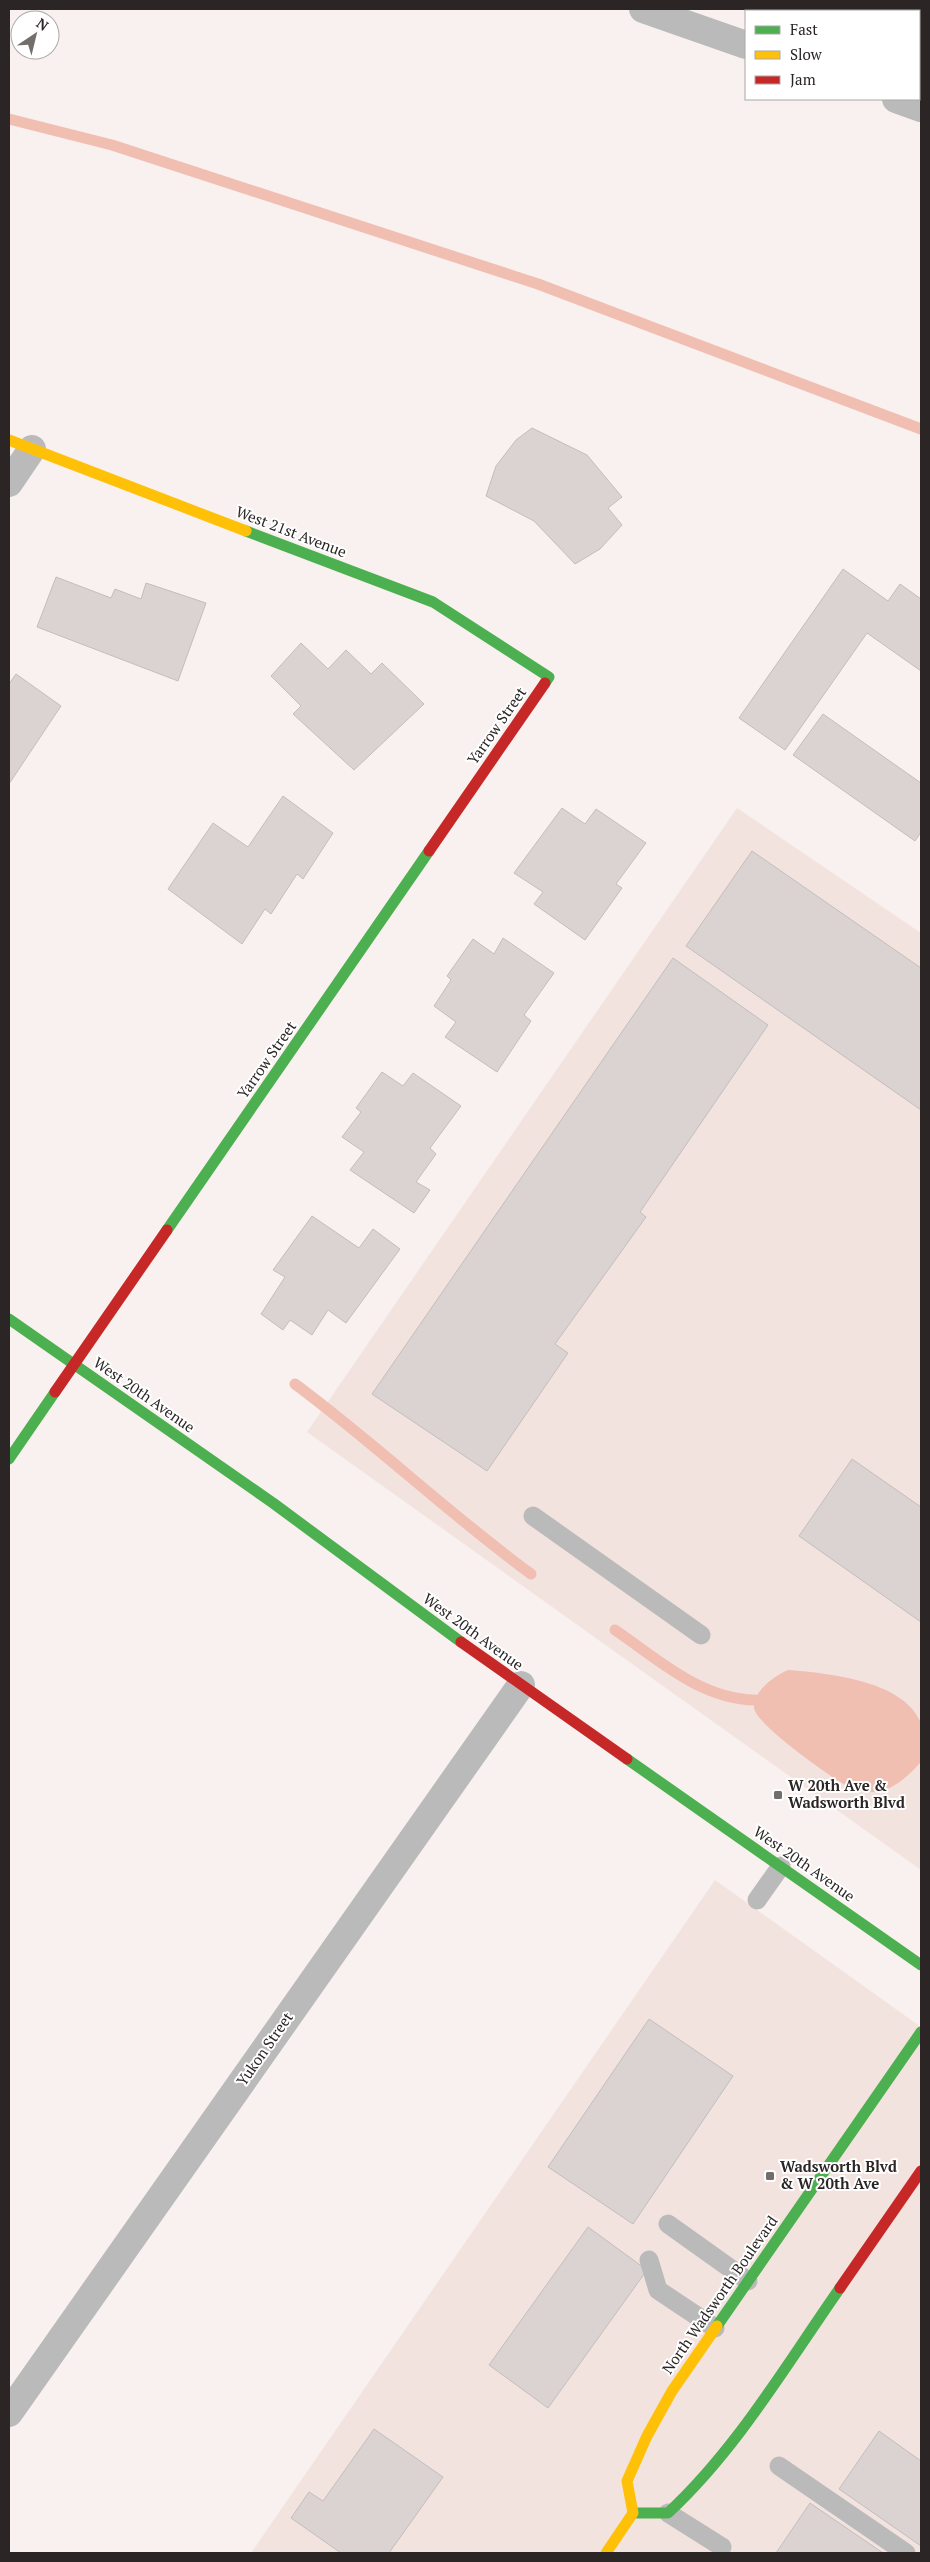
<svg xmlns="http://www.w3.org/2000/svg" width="930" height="2562" viewBox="0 0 930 2562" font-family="'PT Serif',serif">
<rect width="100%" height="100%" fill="#f9f1ef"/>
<!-- built -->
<path fill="#f3e3df" d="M737,808l184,125v937l-614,-438z
M715,1880l206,147v526h-670z"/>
<!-- water -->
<path fill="#f1bfb1" d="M788,1670c38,3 114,10 132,51 3,5 1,13 1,19 0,8 1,16 -1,23 -13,14 -27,28 -47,29 -11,1 -23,-4 -33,-10 -16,-10 -84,-58 -86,-74 -1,-17 20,-32 34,-38z"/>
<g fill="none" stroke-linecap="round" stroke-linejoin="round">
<!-- stream -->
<path stroke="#f1bfb1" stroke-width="11" d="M9,119l103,26 426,139 383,145
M295,1384c81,60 154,130 236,190
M615,1630c43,29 85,69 140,70"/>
</g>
<!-- building -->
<path fill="#dad3d2" stroke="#c3bdbb" d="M532,428l55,27 35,42 -14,11 14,17 -22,24 -25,15 -41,-43 -48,-25 10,-30 20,-26z
M843,569l45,32 12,-17 21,15v72l-54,-38 -82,117 -46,-32z
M56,577l55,21 4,-9 26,10 5,-16 60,20 -28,78 -141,-54z
M301,643l27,26 18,-19 25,24 11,-11 42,41 -70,66 -61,-56 8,-8 -30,-30z
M16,674l45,32 -52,78v-100z
M823,714l98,69v49l-6,9 -122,-86z
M283,796l50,37 -30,46 -6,-5 -26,40 -6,-5 -23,35 -74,-55 45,-66 35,24z
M562,808l23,16 11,-15 50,34 -30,41 6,4 -37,52 -51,-36 9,-12 -29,-19z
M752,851l169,117v142l-235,-164z
M503,938l51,35 -30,42 7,6 -34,51 -52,-35 11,-15 -22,-16 17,-26 -4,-4 26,-37 21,15z
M673,958l95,67 -128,187 6,5 -91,127 13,9 -81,118 -115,-77z
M382,1072l21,14 10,-13 48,33 -31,42 6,6 -20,28 14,8 -16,23 -64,-43 14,-18 -22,-15 19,-25 -5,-4z
M312,1216l47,32 14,-19 27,20 -54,74 -18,-13 -16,25 -22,-15 -7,10 -22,-16 24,-37 -12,-7z
M852,1459l69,48v115l-122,-86z
M649,2019l84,57 -100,148 -85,-57z
M588,2227l59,43 -99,138 -59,-43z
M374,2429l69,48 -54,76h-48l-50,-35 18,-26 14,9z
M879,2431l42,30v85l-82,-57z
M810,2503l73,50h-107z"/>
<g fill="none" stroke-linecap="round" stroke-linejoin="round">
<!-- lane -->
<path stroke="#bababb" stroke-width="19" d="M533,1516l168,119
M757,1900l24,-34
M668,2224l80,57
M649,2260l9,30 57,38
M779,2466l127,87
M668,2513l54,34"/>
<!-- street -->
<path stroke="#bababb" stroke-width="28" d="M643,9l103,36
M896,99l25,9
M9,483l23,-34
M9,2413l512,-728"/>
<!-- fast -->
<path stroke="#4caf50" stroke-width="11" d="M246,531l187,71 116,75 -4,6
M167,1230l262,-379
M9,1319l264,184 188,139
M9,1459l46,-67
M627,1759l294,206
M717,2326l204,-294
M633,2513h35c69,-64 118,-148 172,-225"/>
<!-- slow -->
<path stroke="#ffc107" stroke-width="11" d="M9,440l237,91
M606,2553l27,-40 -6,-32 20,-45 25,-45 45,-65"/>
<!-- jam -->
<path stroke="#c62828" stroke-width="11" d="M429,851l116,-168
M55,1392l112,-162
M461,1642l166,117
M840,2288l81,-117"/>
</g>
<!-- markers -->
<g fill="#736d6c" stroke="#fff" stroke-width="2">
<rect x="773" y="1790" width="10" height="10" rx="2.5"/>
<rect x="765" y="2171" width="10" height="10" rx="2.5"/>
</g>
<g text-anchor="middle" stroke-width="4" stroke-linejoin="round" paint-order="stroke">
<!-- street labels -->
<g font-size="15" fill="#2b2625" stroke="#fff">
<text transform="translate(291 532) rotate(21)" y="5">West 21st Avenue</text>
<text transform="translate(497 726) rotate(-55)" y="5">Yarrow Street</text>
<text transform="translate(267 1060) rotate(-55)" y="5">Yarrow Street</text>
<text transform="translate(144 1395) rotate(35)" y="5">West 20th Avenue</text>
<text transform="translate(473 1632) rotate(36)" y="5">West 20th Avenue</text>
<text transform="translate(804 1864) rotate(35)" y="5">West 20th Avenue</text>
<text transform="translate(265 2049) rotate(-55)" y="5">Yukon Street</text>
<text transform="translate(720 2295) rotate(-55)" y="5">North Wadsworth Boulevard</text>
</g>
<!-- poi labels -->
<g font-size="15" font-weight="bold" fill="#2b2625" stroke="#fff" text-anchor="start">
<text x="788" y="1791">W 20th Ave &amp;<tspan x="788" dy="17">Wadsworth Blvd</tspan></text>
<text x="780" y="2172">Wadsworth Blvd<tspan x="780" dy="17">&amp; W 20th Ave</tspan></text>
</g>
</g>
<!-- border -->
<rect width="930" height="2562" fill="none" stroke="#2b2625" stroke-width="20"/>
<!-- legend -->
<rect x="745" y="10" width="175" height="90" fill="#ffffff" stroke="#aaa8a8"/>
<rect x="755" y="26" width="25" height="8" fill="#4caf50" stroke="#aaa8a8"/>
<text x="790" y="35" font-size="15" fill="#2b2625">Fast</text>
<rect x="755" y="51" width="25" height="8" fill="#ffc107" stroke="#aaa8a8"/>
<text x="790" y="60" font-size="15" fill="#2b2625">Slow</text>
<rect x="755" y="76" width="25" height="8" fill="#c62828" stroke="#aaa8a8"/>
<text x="790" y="85" font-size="15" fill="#2b2625">Jam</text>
<!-- north arrow -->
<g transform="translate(35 35) rotate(35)"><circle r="24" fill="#ffffff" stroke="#aaa8a8"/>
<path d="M0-4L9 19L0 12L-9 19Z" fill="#736d6c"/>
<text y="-8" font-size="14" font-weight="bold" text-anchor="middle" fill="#2b2625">N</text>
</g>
</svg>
